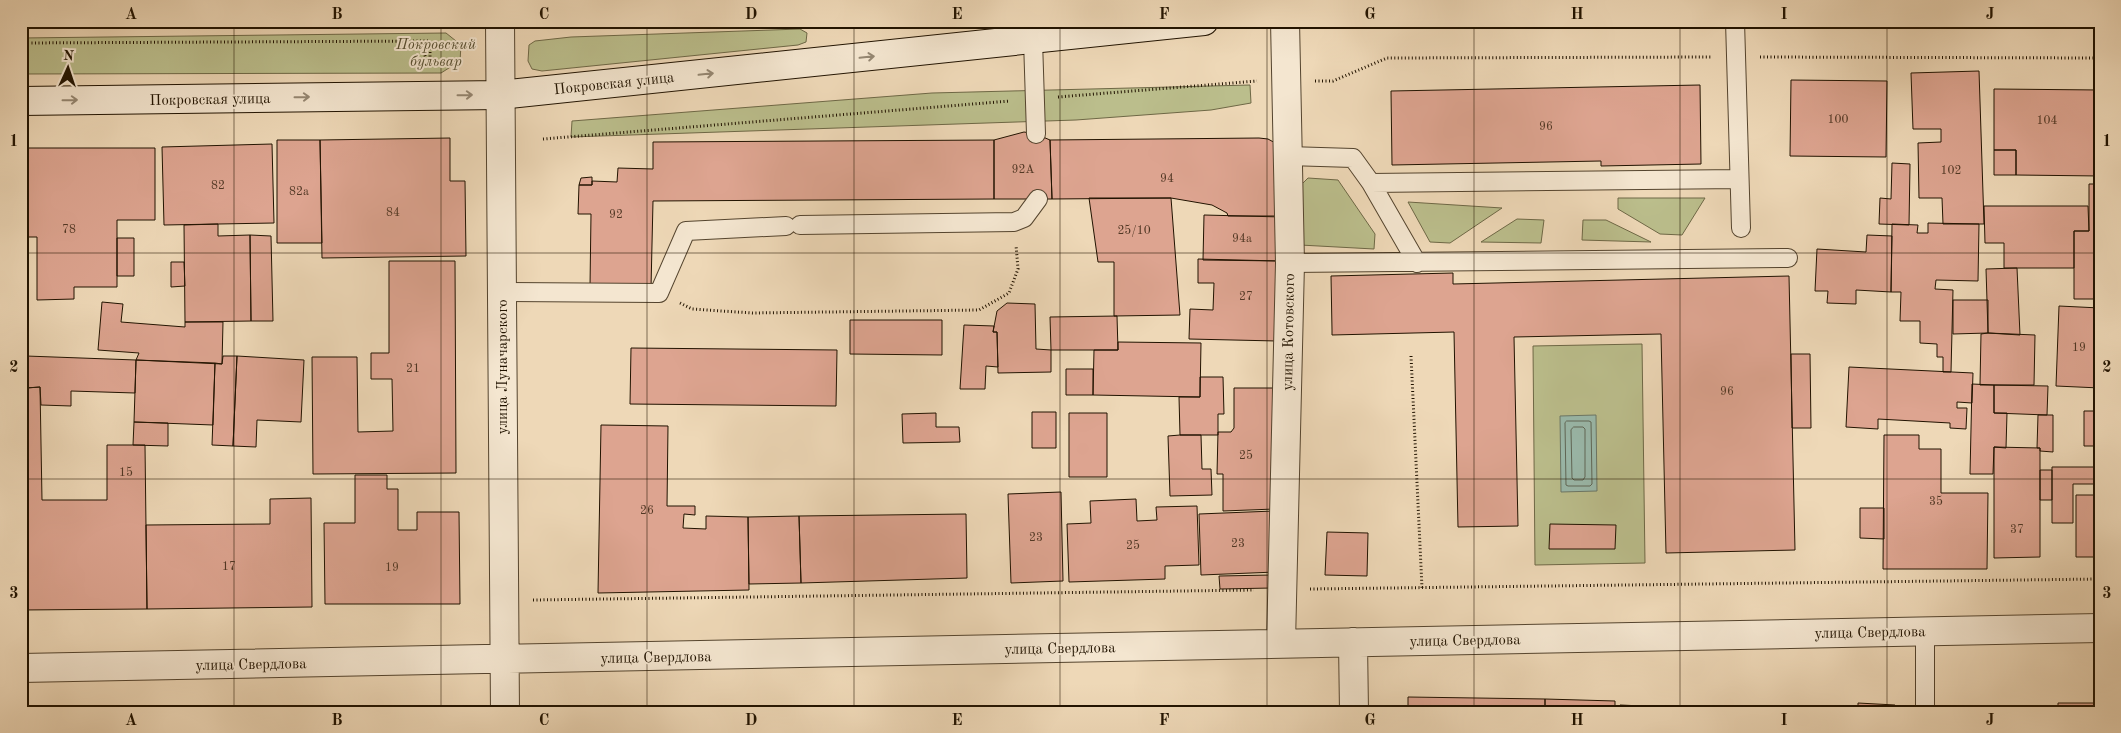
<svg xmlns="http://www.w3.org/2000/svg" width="2121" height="733" viewBox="0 0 2121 733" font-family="'Old Standard TT',serif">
<rect width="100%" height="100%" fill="#eed8b7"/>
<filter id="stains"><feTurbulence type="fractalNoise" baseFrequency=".004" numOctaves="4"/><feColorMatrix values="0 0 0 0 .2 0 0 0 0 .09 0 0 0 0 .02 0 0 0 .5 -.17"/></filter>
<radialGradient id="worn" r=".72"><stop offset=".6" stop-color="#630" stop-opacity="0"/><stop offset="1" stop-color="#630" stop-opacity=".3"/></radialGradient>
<!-- green -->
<path fill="#bbbe8c" stroke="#6e6846" d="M800,29l7,4 -1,9 -8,3 -256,26 -10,-2 -4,-8 1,-16 6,-4 36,-4z
M446,33l15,12 -1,16 -19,12 -420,1v-36z
M1250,85l1,18 -40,7 -135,10 -505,17 1,-16 360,-28z
M1308,178l30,2 37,54 -1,15 -74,-4 -2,-57z
M1618,198h87l-23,37 -22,-1 -42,-25z
M1408,202l94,6 -52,35 -20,-1z
M1517,219l27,1 -3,23 -60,-1z
M1583,220h23l45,22 -69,-2z
M1642,344l3,219 -110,2 -2,-219z"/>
<!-- water -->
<path fill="#9abaac" stroke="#6a7767" d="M1596,415l1,76 -36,1 -1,-76z"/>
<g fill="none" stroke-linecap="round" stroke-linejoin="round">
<!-- shore -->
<path stroke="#5e6656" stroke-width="1" d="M1567,421h22l2,1 1,62 -2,2h-22l-2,-1 -1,-62z
M1574,427h9l2,2v48l-2,3h-9l-2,-2 -1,-48z"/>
</g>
<!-- building -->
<path fill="#dda490" stroke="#211300" d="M1979,71l5,153h-41l-1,-26h-23l-1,-55 23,-1v-13h-28l-2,-56z
M1791,80l96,1 -1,76 -96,-1z
M1700,85l1,79 -100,2v-5l-209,4 -1,-74z
M1994,89l106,1v86l-84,-1v-25h-22z
M1024,132l12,2 14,6 2,59h-58v-59z
M450,138v43h15l1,75 -144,2 -2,-118z
M1259,138l9,1 9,5 -1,72h-48l-1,-3 -15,-8 -41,-7 -119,1 -2,-59z
M277,140h43l2,103h-45z
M994,140v59l-341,2 -2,87 -61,-1 1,-73h-13l1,-29h13v-4l25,1 1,-14 35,1v-27z
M272,144l2,79 -110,2 -2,-78z
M21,148h134v72h-38v67h-43v12l-37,1v-63h-16z
M1994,150h22v25h-22z
M1892,163l18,1 -1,61 -30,-1 1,-26 11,1z
M592,177v8h-13l2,-7z
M2089,184h11v115h-26v-68h15z
M1089,198h82l9,117 -66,1v-54h-16z
M1984,206h104l1,25h-15v37h-70v-25h-19z
M1204,215l78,2 -2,44 -77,-1z
M1928,223l51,1 -1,57 -42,-1 -1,9 18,1 -2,82h-8v-15h-6v-13l-17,-1v-22h-20l1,-29h-10l1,-68 26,1 -1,8h11z
M218,224v12l32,-1 1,86 -66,1 -1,-97z
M250,235l21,1 2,85h-22z
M1867,235l25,1 -1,56 -35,-2v14l-29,-1 1,-12h-13l2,-42 49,3z
M117,238h17v38h-17z
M1198,259l82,2 -3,80 -88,-2 1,-30 23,1 1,-27h-16z
M389,261h66l1,212 -143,1 -1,-117h45l1,75 35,-1 -1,-52h-21v-26h18z
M171,262h13l1,24 -14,1z
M2017,268l3,67 -32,-2 -2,-64z
M1453,273v11l336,-8 6,274 -129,3 -5,-219 -147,3 4,189 -60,1 -4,-195 -122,3v-5l-1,-54z
M1953,300h35v33l-35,1z
M102,302l21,2 -2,18 64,5v-5h38l-1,42 -86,-4 3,-7 -41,-3z
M1007,303l28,1 1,45 15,1v22l-53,1 -1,-41h-4l4,-21z
M2059,306l41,2v80l-44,-2z
M1117,316l1,34h-67l-1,-33z
M850,320h92v35l-92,-1z
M964,325l30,1 -1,6h4l1,35 -12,-1 -1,23h-25z
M1988,333l47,2 -1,50h-54l1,-51z
M1118,342l83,1 -1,54 -107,-2 1,-45h24z
M631,348l206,2 -1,56 -206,-2z
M1791,354h19l1,74h-19z
M26,356l110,4 -1,33 -64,-2v15l-30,-1 -1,-18 -14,1z
M223,356h14l-4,90 -21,-1 3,-82 7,1z
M237,356l67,4 -3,62 -44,-2 -1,27 -23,-1z
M136,360l79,3 -2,62 -79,-3z
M1849,367l124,6 -1,30 -15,-1v6h10l-1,21 -16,-1v-5l-72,-4v10l-32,-2z
M1066,369h27v26h-27z
M21,374h5v14l14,-1 2,113h65v-55h38l2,164 -126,1z
M1200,377h23l1,37h-6v21h-38l-1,-38h21z
M1972,384l22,1v28h13l-1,35 -12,-1 -1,27h-23z
M1994,385l54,1 -1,29 -53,-2z
M1234,388h41v121l-52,2v-37h-6l1,-42h13l3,-4z
M2084,411h16v35h-16z
M1032,412h24v36h-24z
M936,413v14h23l1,15 -57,1 -1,-29z
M1069,413h38v64h-38z
M2038,415h15v37l-13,-1v-3h-3z
M134,422l34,1v23l-35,-1z
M601,425l67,1 -1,80h28v9l-11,-1 -1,14 23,1v-13l42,1 1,73 -151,3z
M1180,435h21l1,34h9l1,26 -42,1 -2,-60z
M1884,435h35v14h22v44h47l-1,76h-104z
M1994,447l46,1v109l-46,1z
M2052,467h48v17h-27v39h-21z
M2040,470h12v30h-12z
M355,475h32v14h11v41h19v-18h42l1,92h-135l-1,-81h31z
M1061,492l2,89 -52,2 -3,-89z
M2076,495h24v62h-24z
M311,498l1,109 -165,2 -1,-84 124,-1v-25z
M1136,499l1,22 20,-1 -1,-13 41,-1 2,59 -34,1v13l-96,3 -2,-58 24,-1 -1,-22z
M1860,508h24v31l-24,-1z
M1274,511l2,61 -75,3 -2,-61z
M966,514l1,64 -166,5 -2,-67z
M799,516l2,67 -52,1 -1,-67z
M1550,524l66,1 -1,24h-66z
M1327,532l41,1 -1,43 -42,-1z
M1272,575v13l-52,1 -1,-13z
M1408,697l137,2v13h-137z
M1545,699l70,2v11h-70z
M1858,703l37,2v7h-37z
M2058,703h42v9h-42z
M1620,705l45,2v5h-45z
M1828,707v5h-28v-4z
M1696,708l48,2v2h-49z
M1762,708h38v4h-38z"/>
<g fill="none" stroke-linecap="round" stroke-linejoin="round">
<defs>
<path id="lane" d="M1735,21l6,207
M1033,40l3,94
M1288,156l65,2 18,25 368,-4
M1371,183l46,80
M800,225l214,-3 10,-4 14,-19
M1290,263l498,-5
M502,292l157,1 27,-62 100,-5
M1925,631v81"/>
<path id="street" d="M500,21l5,691
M1353,642l1,70
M1281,643l9,-380 -5,-242
M21,668l2079,-40"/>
<path id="secondary" d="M21,101l479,-6 704,-74"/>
</defs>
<!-- lane casing -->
<use href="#lane" stroke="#54442e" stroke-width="20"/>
<!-- street casing -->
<use href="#street" stroke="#54442e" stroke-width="30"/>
<!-- secondary casing -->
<use href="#secondary" stroke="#211300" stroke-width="30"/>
<!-- path -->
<path stroke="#211300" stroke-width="3" stroke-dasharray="1 2.5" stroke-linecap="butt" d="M21,43l409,-2v26
M1760,57l340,1
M429,66l-5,-13 6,-11
M1315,81h18l54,-23 325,-1
M1058,97l199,-16
M543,139l467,-38
M680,303l12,6 60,4 227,-3 30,-17 9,-24 -2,-24
M1411,356l11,232
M1310,589l790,-10
M533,600l721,-10"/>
<!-- lane -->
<use href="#lane" stroke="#f4e6d0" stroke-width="18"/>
<!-- street -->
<use href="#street" stroke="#f4e6d0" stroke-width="28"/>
<!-- secondary -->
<use href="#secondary" stroke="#f4e6d0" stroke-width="28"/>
</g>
<!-- one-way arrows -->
<defs><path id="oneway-shaft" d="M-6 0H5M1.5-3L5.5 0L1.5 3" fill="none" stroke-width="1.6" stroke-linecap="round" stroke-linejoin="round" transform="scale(1.25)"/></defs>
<g stroke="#958772">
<use href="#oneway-shaft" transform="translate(867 57) rotate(-6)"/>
<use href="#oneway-shaft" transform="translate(706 74) rotate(-6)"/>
<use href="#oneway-shaft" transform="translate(465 95) rotate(-1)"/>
<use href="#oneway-shaft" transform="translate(302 97) rotate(-1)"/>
<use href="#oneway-shaft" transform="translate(70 100) rotate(-1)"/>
</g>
<!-- grid -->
<path fill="none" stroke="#211300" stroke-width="1" stroke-opacity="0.55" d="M234,21v691M441,21v691M647,21v691M854,21v691M1060,21v691M1267,21v691M1474,21v691M1680,21v691M1887,21v691M21,253h2079M21,479h2079"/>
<g text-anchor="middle" stroke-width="4" stroke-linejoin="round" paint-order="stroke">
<!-- number labels -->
<g font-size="12" fill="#503724">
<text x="1838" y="123">100</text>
<text x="2047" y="124">104</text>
<text x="1546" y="130">96</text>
<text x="1023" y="173">92А</text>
<text x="1951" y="174">102</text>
<text x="1167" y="182">94</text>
<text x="218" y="189">82</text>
<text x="299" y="195">82а</text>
<text x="393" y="216">84</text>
<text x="616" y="218">92</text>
<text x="69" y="233">78</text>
<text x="1134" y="234">25/10</text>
<text x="1242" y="242">94а</text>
<text x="1246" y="300">27</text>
<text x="2079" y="351">19</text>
<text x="413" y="372">21</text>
<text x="1727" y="395">96</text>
<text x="1246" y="459">25</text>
<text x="126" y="476">15</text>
<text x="1936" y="505">35</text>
<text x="647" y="514">26</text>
<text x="2017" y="533">37</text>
<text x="1036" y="541">23</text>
<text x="1238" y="547">23</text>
<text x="1133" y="549">25</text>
<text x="229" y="570">17</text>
<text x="392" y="571">19</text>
</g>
<!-- park labels -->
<g font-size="15" font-style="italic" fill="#574f31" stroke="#f4e6d0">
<text x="436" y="49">Покровский<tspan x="436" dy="17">бульвар</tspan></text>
</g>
<!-- street labels -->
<g font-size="15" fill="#211300" stroke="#f4e6d0">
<text transform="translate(614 83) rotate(-6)" y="5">Покровская улица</text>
<text transform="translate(210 99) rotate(-1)" y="5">Покровская улица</text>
<text transform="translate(1288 332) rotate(-89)" y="5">улица Котовского</text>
<text transform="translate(502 367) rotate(-90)" y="5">улица Луначарского</text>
<text transform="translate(1870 632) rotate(-1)" y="5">улица Свердлова</text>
<text transform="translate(1465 640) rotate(-1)" y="5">улица Свердлова</text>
<text transform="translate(1060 648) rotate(-1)" y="5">улица Свердлова</text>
<text transform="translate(656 657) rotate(-1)" y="5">улица Свердлова</text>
<text transform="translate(251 664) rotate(-1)" y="5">улица Свердлова</text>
</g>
</g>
<!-- margin -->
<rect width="2121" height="733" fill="none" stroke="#eed8b7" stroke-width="55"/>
<!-- north arrow -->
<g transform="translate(68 68) rotate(3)" stroke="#f4e6d0" stroke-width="4" paint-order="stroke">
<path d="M0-4L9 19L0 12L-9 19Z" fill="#211300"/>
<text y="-8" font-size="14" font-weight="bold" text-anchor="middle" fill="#211300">N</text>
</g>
<rect x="28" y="28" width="2066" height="678" fill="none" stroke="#211300" stroke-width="2"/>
<g font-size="16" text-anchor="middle" font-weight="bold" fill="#211300">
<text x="131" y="19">A</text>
<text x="337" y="19">B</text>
<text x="544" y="19">C</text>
<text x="751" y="19">D</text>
<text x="957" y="19">E</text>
<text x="1164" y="19">F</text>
<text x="1370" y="19">G</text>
<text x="1577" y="19">H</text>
<text x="1784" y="19">I</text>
<text x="1990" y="19">J</text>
<text x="14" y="146">1</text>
<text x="2107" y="146">1</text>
<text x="14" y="372">2</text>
<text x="2107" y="372">2</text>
<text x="14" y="598">3</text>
<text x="2107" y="598">3</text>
<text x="131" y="725">A</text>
<text x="337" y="725">B</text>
<text x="544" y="725">C</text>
<text x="751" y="725">D</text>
<text x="957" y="725">E</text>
<text x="1164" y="725">F</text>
<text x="1370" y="725">G</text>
<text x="1577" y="725">H</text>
<text x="1784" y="725">I</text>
<text x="1990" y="725">J</text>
</g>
<rect width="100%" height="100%" filter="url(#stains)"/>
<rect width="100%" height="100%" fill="url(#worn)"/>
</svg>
